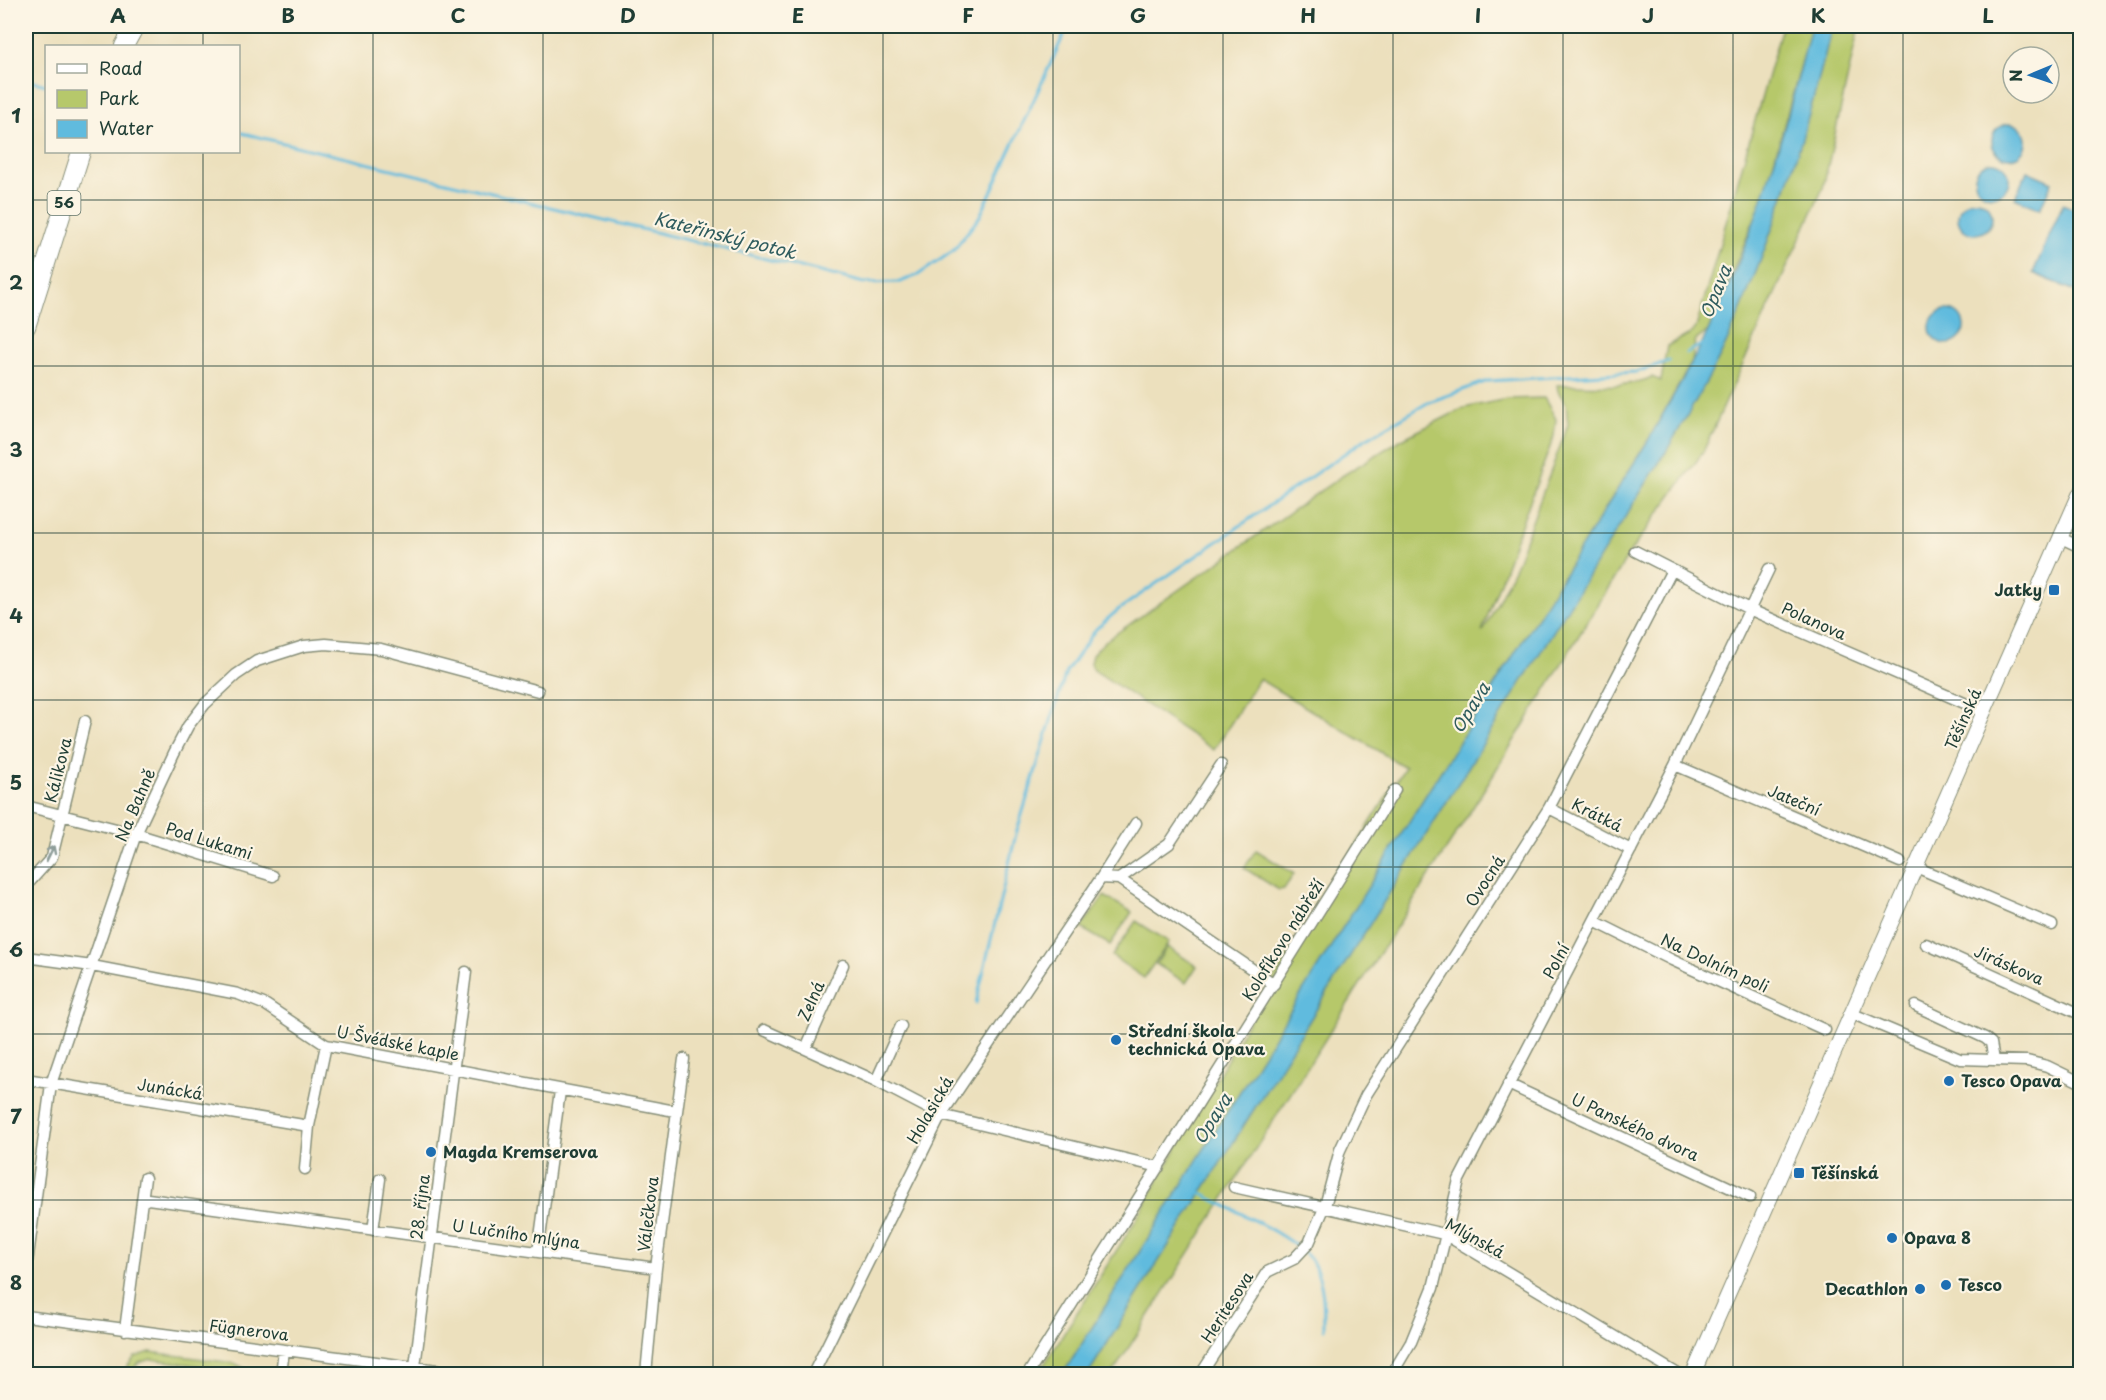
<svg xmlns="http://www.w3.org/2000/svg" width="2106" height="1400" viewBox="0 0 2106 1400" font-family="'Playpen Sans',sans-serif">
<rect width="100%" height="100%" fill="#fcf5e5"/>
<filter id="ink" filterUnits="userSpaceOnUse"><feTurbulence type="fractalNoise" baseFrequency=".0167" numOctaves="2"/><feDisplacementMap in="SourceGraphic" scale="12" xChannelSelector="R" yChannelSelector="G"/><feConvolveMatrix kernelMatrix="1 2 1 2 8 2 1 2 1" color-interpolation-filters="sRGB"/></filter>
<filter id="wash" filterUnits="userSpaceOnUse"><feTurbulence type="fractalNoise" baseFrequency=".008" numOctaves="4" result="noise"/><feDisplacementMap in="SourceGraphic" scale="24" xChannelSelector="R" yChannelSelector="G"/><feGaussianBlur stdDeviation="1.35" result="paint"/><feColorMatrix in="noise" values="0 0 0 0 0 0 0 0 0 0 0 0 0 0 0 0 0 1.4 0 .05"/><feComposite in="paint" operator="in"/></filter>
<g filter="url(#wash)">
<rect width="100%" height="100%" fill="#ece0bd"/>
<!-- green -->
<path fill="#b6c86b" stroke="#6a8250" stroke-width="1.5" d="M1782,26h30l-48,170 -56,135 -13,10 -3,20 -43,78 -586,935h-25l96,-151 135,-237 136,-219 -146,-88 -45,71 -120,-80 -4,-7 2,-8 12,-13 238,-166 58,-36 64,-32 43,-9 37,-1 12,21 -2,17 -72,195 2,-1 32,-65 52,-140 -2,-21 -8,-13 -1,-6c31,-1 67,5 95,-8l9,4 6,-35 25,-13 4,-5z
M1832,26h27l-36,162 -120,264 -72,99 -156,253 -363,570h-24l579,-924c21,-37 45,-74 62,-113 44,-100 78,-205 103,-311z
M1256,850l38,24 -10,15 -5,1 -35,-22z
M1104,896l28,16 -22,33 -29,-17z
M1136,921l33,21 -25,36 -32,-22z
M1167,947l30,19 -11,17 -30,-19z
M150,1352l84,11 21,11 -104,-15 -12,4 -11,11h-7l14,-17z"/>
<!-- water -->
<path fill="#60bbde" stroke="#407c89" stroke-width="1.5" d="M1811,26h21c-25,106 -59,211 -103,311 -17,39 -41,76 -62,113l-579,924h-25l586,-935c20,-36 41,-71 59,-108 47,-95 78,-202 103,-305z
M1992 141a17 17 0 1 1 34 0a17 17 0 1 1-34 0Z
M1975 179a17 17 0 1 1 34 0a17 17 0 1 1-34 0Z
M2027,171l25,11 -12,27 -25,-11z
M1958 217a17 17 0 1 1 34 0a17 17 0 1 1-34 0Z
M2063,204l17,8v81l-47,-20z
M1930 327a17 17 0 1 1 34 0a17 17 0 1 1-34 0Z"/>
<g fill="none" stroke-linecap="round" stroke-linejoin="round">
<!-- stream -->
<path stroke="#60bbde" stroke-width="3" d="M26,80l20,5
M238,132l603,145 23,6 36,-1 18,-7 35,-24 27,-35 88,-190
M1686,353l17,-9
M976,1003l40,-169 50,-162 30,-43 22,-19 246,-170 65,-38 59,-21 148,-9 33,-11
M1200,1193c25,13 104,48 114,72 10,20 10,41 10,64"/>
</g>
</g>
<g filter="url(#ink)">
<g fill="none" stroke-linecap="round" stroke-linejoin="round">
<defs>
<path id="minor" d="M2061,538l19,9
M1635,551l116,59 234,102
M1675,765l225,97
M26,806l110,28 137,42
M1549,808l82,42
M1916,867l136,58
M1101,878l18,1 155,105
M1119,879l50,-35 52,-79
M26,886l26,-29 33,-136
M1594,921l78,39 153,70
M1926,944l154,70
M26,957l66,9 146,28 28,11 60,40 349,66
M1916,1006l69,32 6,5 3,17
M1853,1014l107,45 67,2 20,5 33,16
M764,1030l112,51 65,34 218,52
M806,1048l37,-83
M26,1079l283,47
M876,1081l25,-55
M1508,1084l242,113
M305,1169l4,-43 17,-81
M1234,1187l210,47 234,140
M144,1201l4,-2 508,69
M373,1230l7,-51
M538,1252l22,-161
M26,1271l25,-187 85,-250 38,-81 14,-27 17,-22 31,-29 21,-14 47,-15 22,-2 55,5 157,42
M26,1316l442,58
M125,1330l20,-152
M281,1374l3,-24
M414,1374l52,-402
M646,1374l10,-106 28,-209
M813,1374l128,-259 160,-237 35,-55
M1028,1374l367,-584
M1201,1374l66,-102 27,-13 15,-16 16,-37 15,-56 26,-55 183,-287 123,-238
M1392,1374l19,-32 22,-54 26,-108 216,-415 94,-196"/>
<path id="tertiary" d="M1693,1374l387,-881"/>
<path id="primary" d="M124,46l11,-20
M26,327l55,-175"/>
</defs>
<!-- minor casing -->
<use href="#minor" stroke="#868e78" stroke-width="13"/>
<!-- tertiary casing -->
<use href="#tertiary" stroke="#868e78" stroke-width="16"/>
<!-- primary casing -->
<use href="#primary" stroke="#868e78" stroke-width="20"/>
<!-- minor -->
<use href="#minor" stroke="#fff" stroke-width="10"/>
<!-- tertiary -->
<use href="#tertiary" stroke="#fff" stroke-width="14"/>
<!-- primary -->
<use href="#primary" stroke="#fff" stroke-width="18"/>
</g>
<!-- one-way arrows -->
<defs><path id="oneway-shaft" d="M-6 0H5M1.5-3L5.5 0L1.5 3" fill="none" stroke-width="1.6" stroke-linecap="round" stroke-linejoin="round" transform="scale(1.5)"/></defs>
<use stroke="#8f9e9a" href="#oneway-shaft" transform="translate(50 854) rotate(-64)"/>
</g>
<!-- grid -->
<path fill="none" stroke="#1f3d34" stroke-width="1.5" stroke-opacity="0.55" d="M203,26v20M373,26v1348M543,26v1348M713,26v1348M883,26v1348M1053,26v1348M1223,26v1348M1393,26v1348M1563,26v1348M1733,26v1348M1903,26v1348M203,152v1222M26,200h2054M26,366h2054M26,533h2054M26,700h2054M26,867h2054M26,1034h2054M26,1200h2054"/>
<!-- markers -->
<g fill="#1f6fb2" stroke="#fcf5e5" stroke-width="2">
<rect x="2048" y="584" width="12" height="12" rx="3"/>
<circle cx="1116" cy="1040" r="6"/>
<circle cx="1949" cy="1081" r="6"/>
<circle cx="431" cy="1152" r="6"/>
<rect x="1793" y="1167" width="12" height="12" rx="3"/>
<circle cx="1892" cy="1238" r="6"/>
<circle cx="1946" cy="1285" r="6"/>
<circle cx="1920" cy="1289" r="6"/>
</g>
<g text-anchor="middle" stroke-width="4.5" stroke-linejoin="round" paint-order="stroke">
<!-- shield labels -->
<rect fill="#fcf5e5" stroke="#617469" stroke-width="1.5" x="47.5" y="191" width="33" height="24" rx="4.5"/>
<g font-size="15" font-weight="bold" fill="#1f3d34">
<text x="64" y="208">56</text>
</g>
<!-- poi labels -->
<g font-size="16" font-weight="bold" fill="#1f3d34" stroke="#fcf5e5" text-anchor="start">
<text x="2042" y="596" text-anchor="end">Jatky</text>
<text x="1128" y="1037">Střední škola<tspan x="1128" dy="18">technická Opava</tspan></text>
<text x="1961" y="1087">Tesco Opava</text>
<text x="443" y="1158">Magda Kremserova</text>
<text x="1811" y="1179">Těšínská</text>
<text x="1904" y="1244">Opava 8</text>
<text x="1958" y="1291">Tesco</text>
<text x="1908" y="1295" text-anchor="end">Decathlon</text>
</g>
<!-- street labels -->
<g font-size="16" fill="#1f3d34" stroke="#fcf5e5">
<text transform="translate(1814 621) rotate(24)" y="6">Polanova</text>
<text transform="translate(1963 719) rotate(-66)" y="6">Těšínská</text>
<text transform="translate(58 770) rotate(-76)" y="6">Kálikova</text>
<text transform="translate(1794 800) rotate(23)" y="6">Jateční</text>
<text transform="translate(135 805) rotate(-67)" y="6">Na Bahně</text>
<text transform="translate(1597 815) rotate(27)" y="6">Krátká</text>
<text transform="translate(209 841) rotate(17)" y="6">Pod Lukami</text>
<text transform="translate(1485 881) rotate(-57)" y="6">Ovocná</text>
<text transform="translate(1283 940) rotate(-58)" y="6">Kolofíkovo nábřeží</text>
<text transform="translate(1556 961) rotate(-62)" y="6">Polní</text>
<text transform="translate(1715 963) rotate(25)" y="6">Na Dolním poli</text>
<text transform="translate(2009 965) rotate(24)" y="6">Jiráskova</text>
<text transform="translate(811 1001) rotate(-66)" y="6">Zelná</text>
<text transform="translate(398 1043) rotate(11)" y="6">U Švédské kaple</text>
<text transform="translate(170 1089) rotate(9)" y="6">Junácká</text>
<text transform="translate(930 1110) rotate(-60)" y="6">Holasická</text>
<text transform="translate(1635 1127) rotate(25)" y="6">U Panského dvora</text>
<text transform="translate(420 1207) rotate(-83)" y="6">28. října</text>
<text transform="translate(648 1214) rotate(-83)" y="6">Válečkova</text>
<text transform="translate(516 1234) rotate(8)" y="6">U Lučního mlýna</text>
<text transform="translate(1475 1238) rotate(29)" y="6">Mlýnská</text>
<text transform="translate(1227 1307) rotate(-57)" y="6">Heritesova</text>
<text transform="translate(249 1330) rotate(7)" y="6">Fügnerova</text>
</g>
<!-- water labels -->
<g font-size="18" font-style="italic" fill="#2f5c5e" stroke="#fcf5e5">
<text transform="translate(725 236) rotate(14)" y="6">Kateřinský potok</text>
<text transform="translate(1716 292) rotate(-68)" y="6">Opava</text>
<text transform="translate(1471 708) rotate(-58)" y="6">Opava</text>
<text transform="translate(1213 1119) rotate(-58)" y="6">Opava</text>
</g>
</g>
<!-- margin -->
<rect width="2106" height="1400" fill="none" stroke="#fcf5e5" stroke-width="66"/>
<!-- legend -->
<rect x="45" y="45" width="195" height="108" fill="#fcf5e5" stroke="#a4ab9e" stroke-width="1.5"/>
<rect x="57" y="64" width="30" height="9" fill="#ffffff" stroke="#a4ab9e" stroke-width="1.5"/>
<text x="99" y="75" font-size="18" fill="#1f3d34">Road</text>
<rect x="57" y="90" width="30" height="18" fill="#b6c86b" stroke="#a4ab9e" stroke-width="1.5"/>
<text x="99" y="105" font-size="18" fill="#1f3d34">Park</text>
<rect x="57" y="120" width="30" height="18" fill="#60bbde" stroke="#a4ab9e" stroke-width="1.5"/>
<text x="99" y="135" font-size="18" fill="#1f3d34">Water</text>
<!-- north arrow -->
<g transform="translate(2031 75) rotate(268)"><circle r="28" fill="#fcf5e5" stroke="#a4ab9e" stroke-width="1.5"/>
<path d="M0-4.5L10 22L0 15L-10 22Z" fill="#1f6fb2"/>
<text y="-9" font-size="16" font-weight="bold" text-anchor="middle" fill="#1f3d34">N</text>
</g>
<rect x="33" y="33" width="2040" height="1334" fill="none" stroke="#1f3d34" stroke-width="2"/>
<g font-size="20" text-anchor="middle" font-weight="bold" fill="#1f3d34">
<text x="118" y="23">A</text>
<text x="288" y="23">B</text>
<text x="458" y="23">C</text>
<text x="628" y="23">D</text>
<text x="798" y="23">E</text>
<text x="968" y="23">F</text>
<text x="1138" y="23">G</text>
<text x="1308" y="23">H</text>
<text x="1478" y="23">I</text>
<text x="1648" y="23">J</text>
<text x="1818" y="23">K</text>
<text x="1988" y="23">L</text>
<text x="16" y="123">1</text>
<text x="16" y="290">2</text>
<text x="16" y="457">3</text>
<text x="16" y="623">4</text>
<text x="16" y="790">5</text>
<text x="16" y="957">6</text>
<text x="16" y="1124">7</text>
<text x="16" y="1290">8</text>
</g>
</svg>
